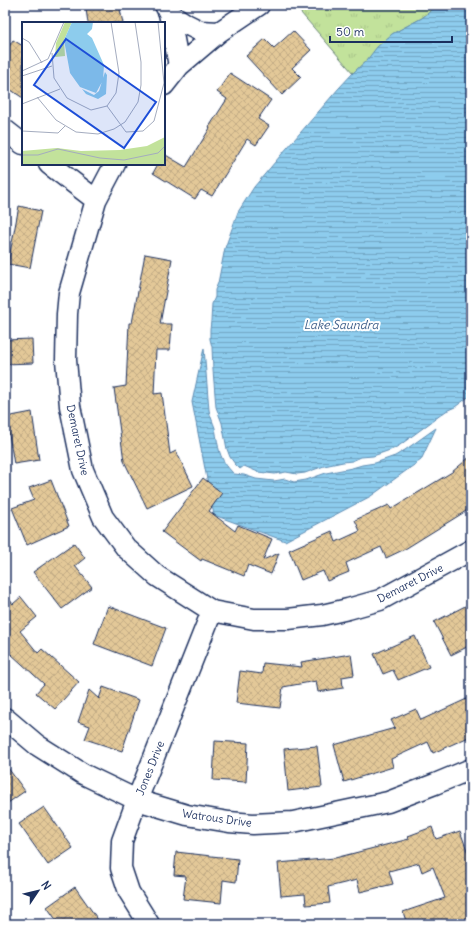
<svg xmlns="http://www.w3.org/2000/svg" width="476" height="929" viewBox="0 0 476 929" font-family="Delius,sans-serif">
<defs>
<pattern id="grass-tufts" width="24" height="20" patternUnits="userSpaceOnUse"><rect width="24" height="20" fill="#c2e29b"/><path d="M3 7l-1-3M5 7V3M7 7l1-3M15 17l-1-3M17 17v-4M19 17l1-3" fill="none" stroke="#a6c288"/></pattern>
<pattern id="water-rules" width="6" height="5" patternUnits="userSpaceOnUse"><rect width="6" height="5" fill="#8dcced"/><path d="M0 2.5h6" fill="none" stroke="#72a6c3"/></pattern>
<pattern id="building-cross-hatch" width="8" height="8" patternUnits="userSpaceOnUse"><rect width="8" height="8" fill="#e3c898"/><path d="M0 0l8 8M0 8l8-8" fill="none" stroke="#c2ac85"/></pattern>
</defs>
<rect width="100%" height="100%" fill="#fff"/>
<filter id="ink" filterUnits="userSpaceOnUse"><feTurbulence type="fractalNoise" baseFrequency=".025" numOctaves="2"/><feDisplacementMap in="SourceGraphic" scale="8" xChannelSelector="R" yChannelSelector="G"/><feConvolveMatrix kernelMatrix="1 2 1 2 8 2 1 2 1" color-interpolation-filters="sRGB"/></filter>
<g filter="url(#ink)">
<!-- grass -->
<path fill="url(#grass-tufts)" stroke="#6e887c" d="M294,5h144l-16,13 -30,16 -25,26 -14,13z"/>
<!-- water -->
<path fill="url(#water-rules)" stroke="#5f8db4" d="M438,5h33v390l-16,12 -9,4 -46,34 -7,4 -20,7 -12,1 -9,4 -9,1 -19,4 -19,7 -8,1 -11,-2 -11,2 -17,-2 -14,-6 -4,3 -5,-5 -5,-7 -3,-8 -5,-26 -6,-16 -3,-37 -1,-23 -2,-8v-9l1,-9 1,-17 3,-7v-7l3,-7 7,-35 13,-36 16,-25 27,-32 58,-67 14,-15 14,-13 10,-13 15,-13 30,-16z
M204,348l5,62c1,6 4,12 6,18 4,21 3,30 19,46l10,1 12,4 18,2 11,-2 9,3 12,-2 20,-7 26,-5 10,-3 13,-2 20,-7 10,-6 31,-22 -15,32 -50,36 -86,45 -71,-26 -22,-113z"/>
<!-- building -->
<path fill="url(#building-cross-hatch)" stroke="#1b2f5e" d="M106,5h13l4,18h-35l-2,-14z
M293,31l18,19 -19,18 9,9 -19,18 -36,-39 19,-17 9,9z
M13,40l10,6v52l-18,-12v-34z
M230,73l41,27 -13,19 11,7 -13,19 -9,-6 -35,57 -11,-6 -6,9 -42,-26 5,-9h6v-10l22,13 24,-39 -1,-1 18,-28 -10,-7z
M19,206l22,5 -11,57 -22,-4z
M145,254l27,5 -12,65h12l-2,26h-14l-2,44 8,-1 8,61 6,-3 17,35 -46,22 -23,-47 -10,-73 12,-2 3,-63h3z
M32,339l1,24 -28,1v-24z
M32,412l7,48 -25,4 -8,-47z
M471,456v52l-66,41 -19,9 -5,-11 -35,16 3,9 -22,9 -4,-10 -22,9 -12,-30 43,-19 4,11 24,-11 -5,-11 34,-15 2,4 61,-37z
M203,478l19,15 -13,18 26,20 3,-6 34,14 -9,21 16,-7 -8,21 -23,-9 -4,11 -42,-17 -1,2 -39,-29z
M51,480l18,46 -42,19 -15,-37 22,-8 -5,-12z
M74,543l11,15 -10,8 17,21 -30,22 -29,-37z
M5,594l8,10 8,-7 16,20 -17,14 18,22 4,-4 37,33 -24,27 -19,-16 8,-9 -33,-30 -6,5z
M471,603v42l-20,10 -17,-33z
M108,606l58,22 -14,38 -58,-22z
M415,636l14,31 -31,13 -5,-10 -10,4 -9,-20z
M351,654l3,21 -12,2 1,11 -25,4 -2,-11 -33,6 -3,21 -44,-5 4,-32 22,3 1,-11 39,4 -1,-5z
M103,687l36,13 -17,51 -37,-12 5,-13 -12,-4 11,-32 10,9z
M471,697v39l-38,17 -5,-11 -37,17 2,8 -49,15 -10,-37 61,-17 -4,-8 25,-11 5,11z
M215,741l33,2 -2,39 -33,-2z
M317,746l5,41 -34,4 -4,-42z
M5,764l20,27 -20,14z
M44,807l29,41 -25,17 -29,-41z
M432,827l4,12 24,-8 11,30v63h-64l-4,-12 42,-14 -12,-31 -11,5 -3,-9 -30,8 4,13 -33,8 -3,-12 -29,7 2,16 -24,2 -1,-11 -24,2 -3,-33 57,-5 74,-19 -1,-3z
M176,852l62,7 -2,23 -13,-2 -2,23 -38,-4 3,-23 -12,-1z
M75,887l26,37h-42l-12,-17z"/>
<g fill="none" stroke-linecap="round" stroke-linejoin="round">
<defs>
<path id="minor" d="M165,5l4,8 17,11 14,7 19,1
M169,13l10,53
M164,85l15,-19 40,-34 40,-27
M5,130l18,14
M49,164l47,36
M115,164l-19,36 -27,93 -2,21 -1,46 4,46 13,64 20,47 23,31 31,28 55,35 42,8h34l34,-4 26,-6 32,-9 91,-50
M5,718l32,27 46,29 54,26 50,15 42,7 24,2 40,-2 95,-20 47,-18 36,-15
M149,924l-20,-32 -8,-24 1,-27 15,-41 75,-189"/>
</defs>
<!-- minor casing -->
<use href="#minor" stroke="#1b2f5e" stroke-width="23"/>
<!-- minor -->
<use href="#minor" stroke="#fff" stroke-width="20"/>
</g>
</g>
<g text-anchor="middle" stroke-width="4" stroke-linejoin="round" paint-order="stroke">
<!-- street labels -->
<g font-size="11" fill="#1b2f5e" stroke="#fff">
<text transform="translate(78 440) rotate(78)" y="4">Demaret Drive</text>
<text transform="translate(410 583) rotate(-27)" y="4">Demaret Drive</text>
<text transform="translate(150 768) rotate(-68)" y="4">Jones Drive</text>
<text transform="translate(217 818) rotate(8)" y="4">Watrous Drive</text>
</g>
<!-- water labels -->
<g font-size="12" font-style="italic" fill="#3d5e89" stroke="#fff">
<text x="341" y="329">Lake Saundra</text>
</g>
</g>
<!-- overview -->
<g transform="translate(22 22)">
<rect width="143" height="143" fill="#fff"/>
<path d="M43,0h7l-8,18 1,16 -10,1 1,-14zM143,115v28h-143v-14l35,-3 24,3 39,-1 27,-4z" fill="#c2e29b"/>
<path d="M50,0h21l-1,7 -5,5 5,4 12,27 -1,15 -7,13 -16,-6 -10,-14 -6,-33zM83,50l2,3 -1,19 -8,5 -12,-5 -4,-5 12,6 5,-4z" fill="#8dcced"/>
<path fill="none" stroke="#a4acbf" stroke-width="1" d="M0,16l7,4 13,21M30,31l2,25 13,20 24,12 16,-4 9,-13 3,-20 -8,-51M0,49l26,-12 16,-37M0,54l30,-10M15,75l19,23 20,12 22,2 16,-5 11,-7 13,-20 3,-17v-23l-6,-40M0,82l38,-15M85,84l19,26 17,-1 11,-10 10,-38 -6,-61M0,109l36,2 7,-7M0,133h16l20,-6 42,9 24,2 34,-7 7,-7"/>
<path fill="#1d4ed8" fill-opacity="0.15" stroke="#1d4ed8" stroke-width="2" d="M44,17l90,63 -32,46 -90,-63z"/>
<rect width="143" height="143" fill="none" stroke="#1b2f5e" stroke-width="2"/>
</g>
<!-- margin -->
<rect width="476" height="929" fill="none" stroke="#fff" stroke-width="20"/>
<rect x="10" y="10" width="456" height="909" fill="none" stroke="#1b2f5e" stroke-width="1.5" filter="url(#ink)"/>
<!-- north arrow -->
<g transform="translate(38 891) rotate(55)" stroke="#ffffff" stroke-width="3" paint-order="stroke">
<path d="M0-3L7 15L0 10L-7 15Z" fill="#1b2f5e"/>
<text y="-6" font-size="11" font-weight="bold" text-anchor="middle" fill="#1b2f5e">N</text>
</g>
<!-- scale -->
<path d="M330 36v6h122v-6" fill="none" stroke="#1b2f5e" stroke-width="2"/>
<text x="336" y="36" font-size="12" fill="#1b2f5e" stroke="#ffffff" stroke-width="3" paint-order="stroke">50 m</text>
</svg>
